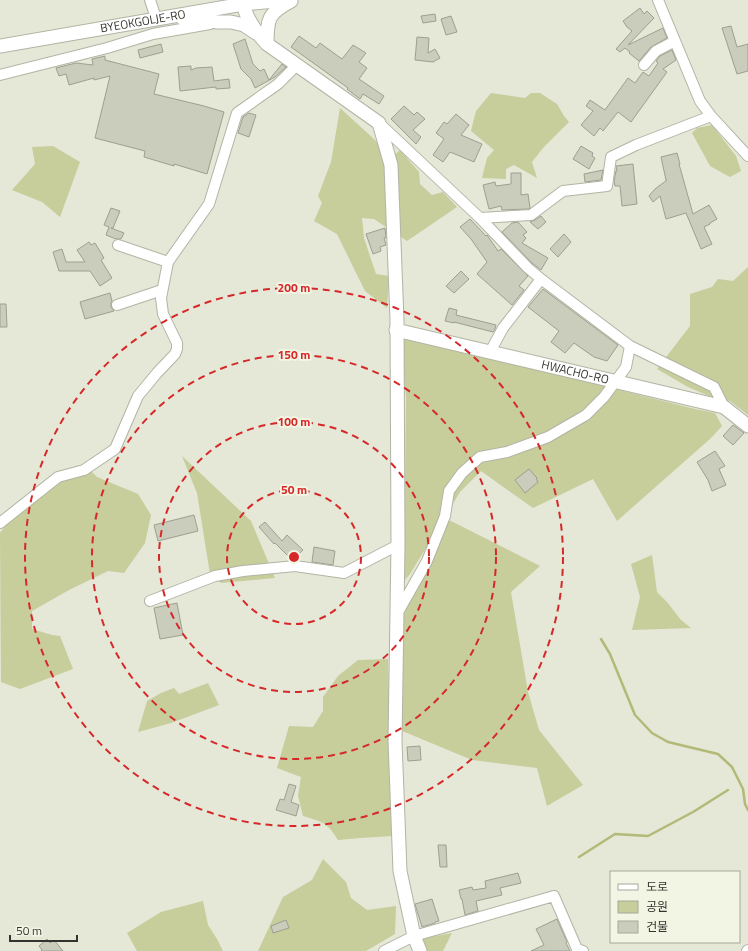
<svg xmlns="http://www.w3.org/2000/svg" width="748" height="951" viewBox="0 0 748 951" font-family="'Titillium Web','Noto Sans KR',sans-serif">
<rect width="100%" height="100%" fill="#e5e7d7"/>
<!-- green -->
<path fill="#c7cd9b" d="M491,93l34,5 6,-5h9l17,11 7,12 5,6 -26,26 -11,14 5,16 -23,-13 -8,4v10l-24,-1 5,-20 7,-8 -23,-19 5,-20z
M340,108l35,32 13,21 12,-11 19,22 1,12 12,11 11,-3 14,15 -50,34 -33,-22 -12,-1 2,20 12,36 13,2 -2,32 -22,-17 -28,-57 -23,-13 8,-18 -4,-7 13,-34z
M712,125l24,31 5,15 -11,6 -20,-11 -18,-33 5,-5z
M53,146l27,16 -20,55 -18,-15 -30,-12 23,-26 -3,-17z
M748,267v148l-18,-14 -21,-5 -21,-9 -31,-18 33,-43v-32l22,-7 6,-8 15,2z
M401,335l294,74 20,4 7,13 -12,13 -93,82 -24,-42 -60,29 -52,-37 -21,21 -50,82 -6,7 2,-183z
M182,456l69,65 24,57 -54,5 -11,-9 -13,-81z
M91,471l6,6 41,17 13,21 -6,28 -21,30 -16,-2 -39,19 -37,21v18l20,6 8,1 13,33 -53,20 -19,-7 -1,-149 6,-8 53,-43z
M449,520l91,46 -29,26 17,100 11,38 44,55 -36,21 -10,-38 -65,-8 -72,-30 4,-116z
M652,555l5,37 10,10 14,18 10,8 -59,2 8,-33 -9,-33z
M388,659l4,177 -32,2 -22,2c-11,-18 -15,-18 -35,-24l-5,-20 3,-19 -24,-9 12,-42 24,1 10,-16v-14l15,-21 20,-16z
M208,683l11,22 -48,18 -33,9 9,-31 14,-8 13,-5 5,6z
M323,859l23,23 5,16 16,12 29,-4 -1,28 -29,17h-108l25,-54 29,-17z
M203,901l5,24 9,14 6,12h-86l-10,-18 34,-21z
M452,933l-9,18h-19l-5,-12z"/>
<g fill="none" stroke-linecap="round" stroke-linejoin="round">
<!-- stream -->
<path stroke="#b3b977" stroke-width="2.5" d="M601,639l9,15 25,61 17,18 16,9 50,12 14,13 11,22 2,15 3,6
M579,857l36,-23 33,2 45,-24 35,-22"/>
</g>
<!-- building -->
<path fill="#cacdbc" stroke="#9d9f8f" d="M640,8l4,6 3,-3 7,7 -26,27 35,-17 4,10 -16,9 -12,14 -10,-8 1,-1 -5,-4 -5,4 -4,-3 16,-18 -5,-4 -4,-6z
M435,14l1,7 -13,2 -2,-7z
M451,16l6,16 -11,3 -5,-16z
M731,26l6,21 11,-3v27l-11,3 -15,-46z
M299,36l17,12 4,-5 22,16 11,-14 13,8 -7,9 8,6 -8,11 25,17 -5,8 -16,-10 -3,5 -13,-10 1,-1 -57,-41z
M417,37l12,1 -1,15 7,-4 5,9 -7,4 -18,-2z
M245,39l8,25 7,7 4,-2 5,11 13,-16 4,3 -11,10 -20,11 -4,-9 -10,-10 -8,-25z
M161,44l2,8 -23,6 -2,-8z
M672,50l4,10 -13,9 4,3 -36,50 -13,-10 -15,19 -3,-3 -6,8 -13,-11 12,-14 -7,-5 4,-6 15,10 23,-32 7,5 8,-11 6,4 9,-13 -2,-2 4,-5z
M105,56v4l54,14 -5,20 50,12 20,6 -17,62 -33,-10v2l-30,-9 1,-6 -50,-13 15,-62 -16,4v-2l-25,7 -3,-11 -7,2 -3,-8 20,-5 17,2 -1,-6z
M191,66v4l5,-2 16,-1 2,14 15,-2 1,9 -14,1v-2l-36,4 -2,-24z
M404,106l10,9 3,-3 8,7 -12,11 8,7 -5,7 -25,-25z
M249,113l7,2 -7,22 -11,-4 5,-16z
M456,114l13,11 -8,10 21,9 -8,18 -24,-10 -7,10 -10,-7 11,-16 -8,-6 8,-11 3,2z
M581,146l12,7 -1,3 3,2 -6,11 -16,-10z
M677,153l3,11h-1l14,50 16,-9 8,14 -7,4v1l-6,3 8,17 -11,5 -15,-36 -20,6 -6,-23 -7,6 -4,-6 6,-7 12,-9h-1l-5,-23z
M633,164l4,40 -15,2 -2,-20h-5l-1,-5 2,-10h1l-1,-5z
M603,170l-2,10 -16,2 -1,-8z
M511,173h10v22l7,-1 2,14 -1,1 -27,1 -1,-4 -12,3 -6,-24 12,-3 1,4 15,-2z
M111,208l9,3 -7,17h-2l13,5 -3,6h-5l-10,-4 3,-8 -5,-2z
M541,216l5,6 -8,7 -8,-7 5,-2z
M470,219l16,17 1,-1 11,16 3,-2 27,27 -9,10 5,4 -12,15 -35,-31 10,-12 -16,-23 -11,-12z
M518,222l9,10 -4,3 3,3 -4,5 26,15 -7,12 -9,-7 -30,-31 10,-9z
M385,228l1,10h-2l2,7 -6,2 1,4 -8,3 -7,-20z
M564,234l7,8 -13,15 -8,-8z
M89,242l2,3 4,-2 9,15 -3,2 11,18 -12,8 -10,-15h-31l-6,-19 9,-3 4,13h19l-8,-12z
M461,271l8,8 -15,14 -8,-7z
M543,289l75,56 -11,16 -13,-4 -20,-14 -9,10 -14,-11 8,-11 -31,-24z
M110,293l2,8 -1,2v4l3,4 -29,8 -5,-17z
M0,304h6l1,23h-7z
M449,308l8,2 -1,5 40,10 -1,4 -2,3 -39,-10v1l-9,-2z
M733,425l11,8 -11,12 -10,-9z
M715,451l10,15 -6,3 7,16 -14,6 -4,-11 -11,-18z
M529,469l8,9 -1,1 2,3 -13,11 -10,-13z
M194,515l4,16 -40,10 -4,-16z
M265,522l17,19 5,-6 16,15 -5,5 -4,-3 -5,5 -14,-14 -1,1 -15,-17z
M314,547l21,4 -2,14 -21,-3z
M177,603l6,32 -23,4 -6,-31z
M420,746l1,14 -13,1 -1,-14z
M289,784l7,2 -5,16 8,3 -3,11 -20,-6 4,-11 4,1z
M438,845h8l1,22h-7z
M518,873l3,10 -21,5 2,7 -26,6 2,10 -13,4 -3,-16h-1l-2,-9 13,-3 1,3 13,-2 -1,-7z
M432,899l7,22 -4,1v1l-13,4 -7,-23z
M557,919l10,23 -1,1 4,8h-39l13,-6 -8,-16z
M286,920l3,8 -16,5 -2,-7z
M47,939l3,4 4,-3 9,11h-22l1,-1 -3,-4z"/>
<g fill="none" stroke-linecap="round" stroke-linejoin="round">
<defs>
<path id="minor" d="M150,0l6,18
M658,0l42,101 11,15 37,40
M644,65l12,-14 19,-10
M0,75l107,-27 46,-14 57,-10
M379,123l101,95 48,50 13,11 89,67 84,41 10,20
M480,218l51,-3 32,-24 44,-5 4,-29 25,-12 75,-29
M118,245l50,17
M117,305l45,-15
M490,352l13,-24 38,-49
M0,523l58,-46 26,-7 31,-21 23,-53 19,-23 18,-19 2,-5v-6l-14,-29 -2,-16 7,-36 41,-58 28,-91 41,-29 19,-19
M150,601l65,-25 28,-5 52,-5 49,7 54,-28
M397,614l30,-53 18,-45 4,-25 13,-18 18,-16 27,-5 41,-15 38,-22 18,-18 22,-30 4,-21
M384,951l30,-15 140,-40 23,53 6,2
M747,951l1,-1"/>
<g id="tertiary">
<path d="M243,0c1,17 13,32 24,44l112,79 12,42 6,155 1,225 -3,196 5,130 14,65 6,15"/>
<path d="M182,18l36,4h13l13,3 12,8"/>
<path d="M267,44c0,-25 1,-31 24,-43"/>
<path id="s1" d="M0,46l243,-42 44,-4"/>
<path id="s2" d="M396,330l328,77 24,19"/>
</g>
</defs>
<!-- minor casing -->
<use href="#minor" stroke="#b2b4a4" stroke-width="12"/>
<!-- tertiary casing -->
<use href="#tertiary" stroke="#b2b4a4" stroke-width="15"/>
<!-- minor -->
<use href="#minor" stroke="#fff" stroke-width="10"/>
<!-- tertiary -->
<use href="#tertiary" stroke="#fff" stroke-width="13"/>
</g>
<!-- distance rings -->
<g fill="none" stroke="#d62828" stroke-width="2" stroke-dasharray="7 5">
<circle cx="294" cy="557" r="67"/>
<circle cx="294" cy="557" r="135"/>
<circle cx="294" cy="557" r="202"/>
<circle cx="294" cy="557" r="269"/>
</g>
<g text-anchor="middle" stroke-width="4" stroke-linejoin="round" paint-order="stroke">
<!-- street labels -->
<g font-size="12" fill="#33342e" stroke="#f2f5e4">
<text dy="4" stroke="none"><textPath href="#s1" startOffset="145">BYEOKGOLJE-RO</textPath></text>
<text dy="4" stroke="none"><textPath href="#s2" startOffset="184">HWACHO-RO</textPath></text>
</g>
</g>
<circle cx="294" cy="557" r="6" fill="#d62828" stroke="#f2f5e4" stroke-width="2"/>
<g font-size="12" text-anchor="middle" font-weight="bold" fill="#d62828" stroke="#f2f5e4" stroke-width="4" stroke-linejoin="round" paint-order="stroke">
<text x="294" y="292">200 m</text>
<text x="294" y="359">150 m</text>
<text x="294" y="426">100 m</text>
<text x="294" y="494">50 m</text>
</g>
<!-- legend -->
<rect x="610" y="871" width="130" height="72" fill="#f2f5e4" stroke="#a6a89b"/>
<rect x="618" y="884" width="20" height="6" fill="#ffffff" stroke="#a6a89b"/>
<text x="646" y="891" font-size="12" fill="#33342e">도로</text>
<rect x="618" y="901" width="20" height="12" fill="#c7cd9b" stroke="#a6a89b"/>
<text x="646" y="911" font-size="12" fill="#33342e">공원</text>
<rect x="618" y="921" width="20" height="12" fill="#cacdbc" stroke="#a6a89b"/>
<text x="646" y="931" font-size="12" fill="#33342e">건물</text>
<!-- scale -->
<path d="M10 935v6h67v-6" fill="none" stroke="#33342e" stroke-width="2"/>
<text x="16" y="935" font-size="12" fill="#33342e" stroke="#f2f5e4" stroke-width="3" paint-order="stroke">50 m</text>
</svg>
